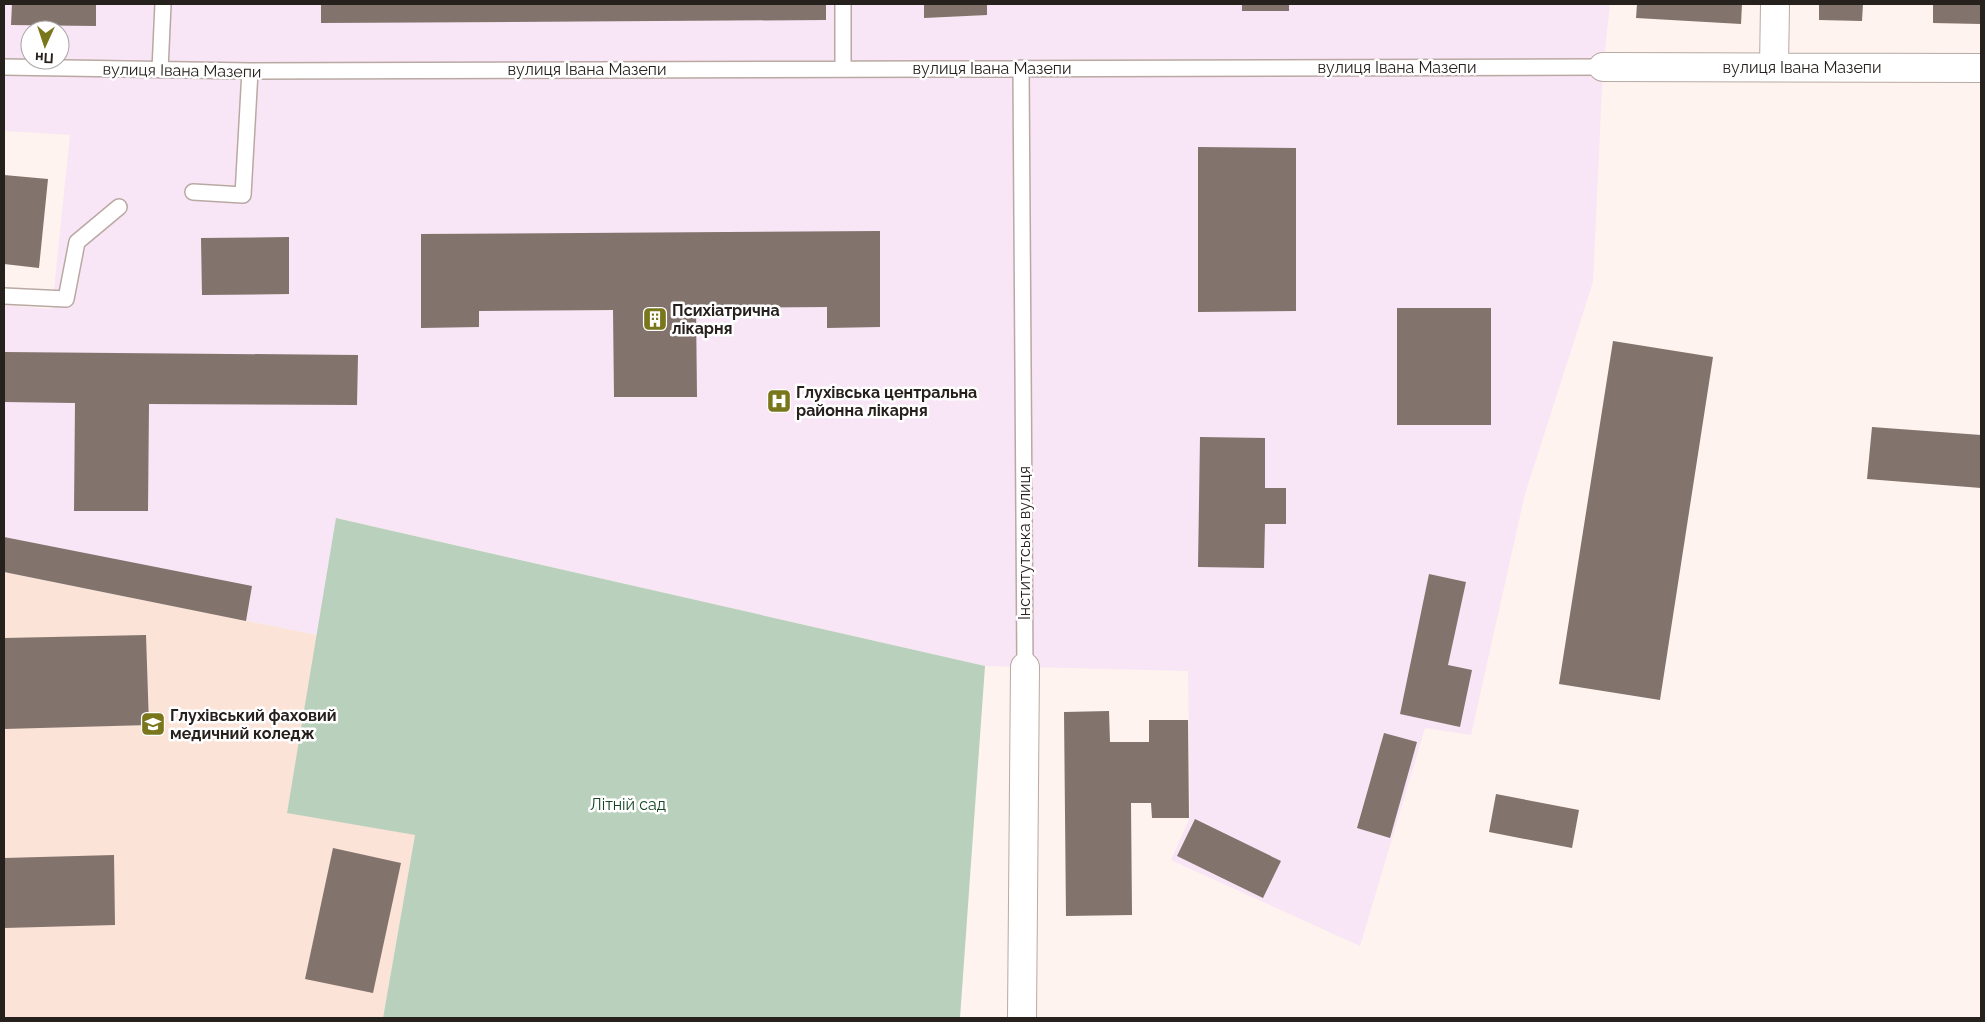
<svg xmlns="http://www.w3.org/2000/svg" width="1985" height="1022" viewBox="0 0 1985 1022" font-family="Raleway,sans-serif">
<rect width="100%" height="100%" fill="#fef3ef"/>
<!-- built -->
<path fill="#fbe3d7" d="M4,572l314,63 -31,177 128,23 -32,183h-379z"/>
<!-- medical -->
<path fill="#f8e5f5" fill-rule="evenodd" d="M4,4h1606l-7,63 -10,215 -68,212 -54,241 -46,-7 -65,218 -189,-86 19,-43 -2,-146 -203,-5 -648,-148 -19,117 -314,-63v-267l48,4 18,-174 -66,-4zM30,30h30v30h-30z"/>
<!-- green -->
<path fill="#b8d0bc" d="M336,518l649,148 -25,352h-577l32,-183 -128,-22z"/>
<!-- building -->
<path fill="#82736c" d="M12,4h84v22l-85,-1z
M321,4h505v16l-505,3z
M924,4h63v11l-63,3z
M1242,4h47v7h-47z
M1637,4h105l-1,20 -105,-6z
M1819,4h44l-1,17 -43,-1z
M1933,4h48v20l-48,-1z
M1198,147l98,1v163l-98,1z
M4,175l44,4 -9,89 -35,-4z
M880,231v96l-53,1v-21l-131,1 1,89h-83l-1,-87 -134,1v16l-58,1v-94z
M289,237v57l-87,1 -1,-57z
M1397,308h94v117h-94z
M1613,341l100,16 -53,343 -101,-16z
M4,352l354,3 -1,50 -208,-1 -1,107h-74l1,-108 -71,-1z
M1872,427l109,8v53l-114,-9z
M1200,437l65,1v50h21v36h-21l-1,44 -66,-1z
M4,537l248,49 -6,35 -242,-49z
M1429,574l37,8 -18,83 24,5 -12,57 -60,-13z
M146,635l3,90 -145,4v-91z
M1109,711l1,31h39v-22h39l1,98h-37l-1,-15h-20l1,112 -66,1 -2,-204z
M1384,733l33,9 -27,96 -33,-10z
M1496,794l83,16 -7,38 -83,-16z
M1195,819l86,42 -18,37 -86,-42z
M333,848l68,15 -28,130 -68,-14z
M114,855l1,70 -111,3v-70z"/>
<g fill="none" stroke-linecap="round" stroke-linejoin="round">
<defs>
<path id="lane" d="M4,67l246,4 1353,-4
M843,68v-64
M1021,68l4,599
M160,70l3,-66
M193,192l50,3 7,-124
M4,296l62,3 11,-57 42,-35"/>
<path id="street" d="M1603,67l378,1
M1774,67l1,-63
M1022,1018l3,-351"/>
</defs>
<!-- lane casing -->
<use href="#lane" stroke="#b9a9a2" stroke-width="18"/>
<!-- street casing -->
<use href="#street" stroke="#b9a9a2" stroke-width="30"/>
<!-- lane -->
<use href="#lane" stroke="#fff" stroke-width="15"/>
<!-- street -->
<use href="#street" stroke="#fff" stroke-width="28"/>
</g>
<!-- icons -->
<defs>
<symbol id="building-square" viewBox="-11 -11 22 22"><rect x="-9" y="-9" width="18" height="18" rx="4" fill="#79761c" stroke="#fff"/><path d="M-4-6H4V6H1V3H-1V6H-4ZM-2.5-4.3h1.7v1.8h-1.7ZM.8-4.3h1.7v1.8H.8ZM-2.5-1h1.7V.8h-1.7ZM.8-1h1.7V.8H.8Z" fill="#fff"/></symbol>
<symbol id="hospital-square" viewBox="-11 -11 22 22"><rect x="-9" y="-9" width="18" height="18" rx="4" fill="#79761c" stroke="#fff"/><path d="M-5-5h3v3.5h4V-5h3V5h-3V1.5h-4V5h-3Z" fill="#fff"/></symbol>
<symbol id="university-square" viewBox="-11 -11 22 22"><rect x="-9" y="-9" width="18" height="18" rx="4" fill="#79761c" stroke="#fff"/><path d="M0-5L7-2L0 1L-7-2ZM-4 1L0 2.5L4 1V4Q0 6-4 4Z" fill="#fff"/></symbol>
</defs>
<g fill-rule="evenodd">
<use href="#building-square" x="641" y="305" width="28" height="28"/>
<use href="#hospital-square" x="765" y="387" width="28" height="28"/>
<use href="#university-square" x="139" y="710" width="28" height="28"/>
</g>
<g text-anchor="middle" stroke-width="5" stroke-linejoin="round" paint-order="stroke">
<!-- street labels -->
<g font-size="16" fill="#27211e" stroke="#fff">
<text x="1397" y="73">вулиця Івана Мазепи</text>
<text x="1802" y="73">вулиця Івана Мазепи</text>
<text x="992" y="74">вулиця Івана Мазепи</text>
<text x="587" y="75">вулиця Івана Мазепи</text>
<text transform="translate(182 70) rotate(1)" y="6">вулиця Івана Мазепи</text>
<text transform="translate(1024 543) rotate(-90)" y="6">Інститутська вулиця</text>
</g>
<!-- poi labels -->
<g font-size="16" font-weight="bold" fill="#27211e" stroke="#fff" text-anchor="start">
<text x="672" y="316">Психіатрична<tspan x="672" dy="18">лікарня</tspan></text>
<text x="796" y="398">Глухівська центральна<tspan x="796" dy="18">районна лікарня</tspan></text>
<text x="170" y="721">Глухівський фаховий<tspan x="170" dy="18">медичний коледж</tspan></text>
</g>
<!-- park labels -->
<g font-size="16" fill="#154523" stroke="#fff">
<text x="628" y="810">Літній сад</text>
</g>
</g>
<!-- border -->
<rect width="1985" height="1022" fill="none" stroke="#27211e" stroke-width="10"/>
<!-- north arrow -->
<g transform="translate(45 45) rotate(183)"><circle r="24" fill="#ffffff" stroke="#a9a6a5"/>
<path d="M0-4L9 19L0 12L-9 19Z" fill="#79761c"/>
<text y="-8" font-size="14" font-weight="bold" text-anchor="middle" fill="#27211e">Пн</text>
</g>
</svg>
